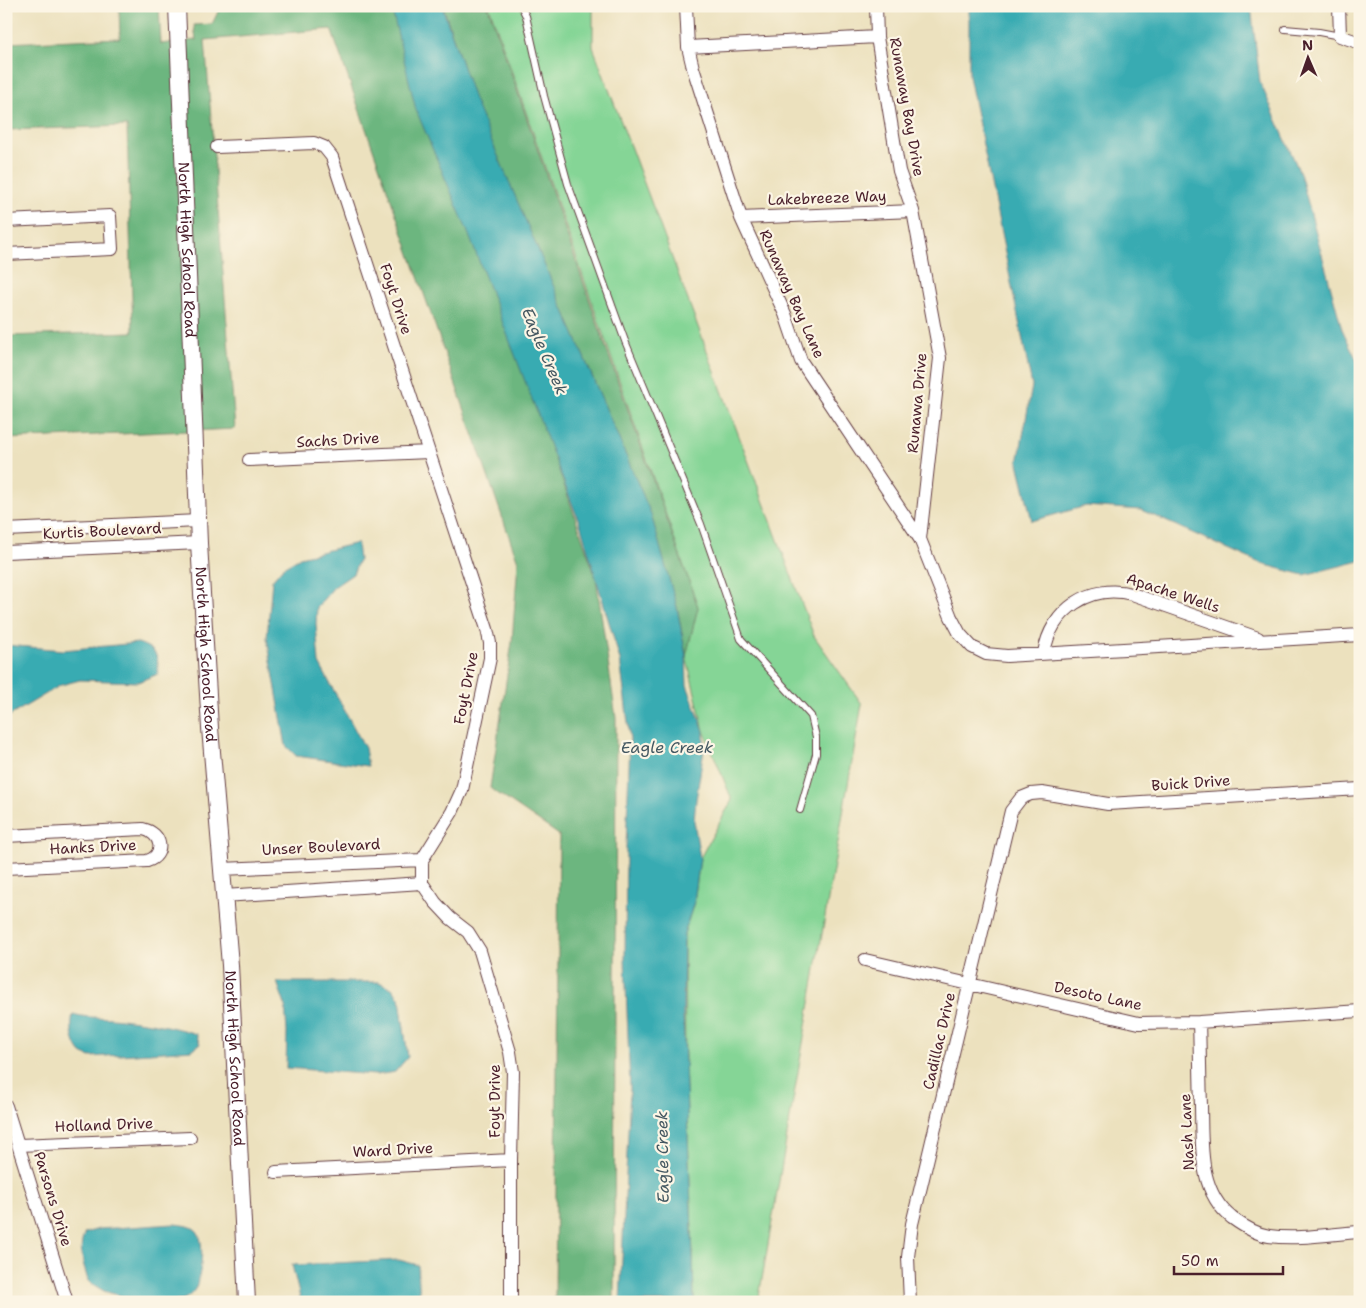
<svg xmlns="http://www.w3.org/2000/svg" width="1366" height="1308" viewBox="0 0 1366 1308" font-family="'Shantell Sans',sans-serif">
<rect width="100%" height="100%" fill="#fcf5e5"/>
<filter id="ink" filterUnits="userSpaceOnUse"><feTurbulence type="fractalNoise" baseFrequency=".02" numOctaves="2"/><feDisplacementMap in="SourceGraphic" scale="10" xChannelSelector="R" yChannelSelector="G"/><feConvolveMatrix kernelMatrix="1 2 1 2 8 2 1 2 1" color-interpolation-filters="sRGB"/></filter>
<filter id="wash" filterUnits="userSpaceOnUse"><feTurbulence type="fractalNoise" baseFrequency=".0096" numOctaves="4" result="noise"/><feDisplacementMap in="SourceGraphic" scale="20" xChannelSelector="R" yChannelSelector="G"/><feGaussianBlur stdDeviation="1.12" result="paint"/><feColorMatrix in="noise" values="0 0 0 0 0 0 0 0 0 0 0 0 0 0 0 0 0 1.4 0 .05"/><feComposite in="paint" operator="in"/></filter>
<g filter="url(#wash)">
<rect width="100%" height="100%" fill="#ece1be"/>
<!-- green -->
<path fill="#85d596" stroke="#687a60" d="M489,6h104v41l221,589 48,68 -104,598h-64l-1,-46 -8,-192 -1,-130 10,-32 6,-44 32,-58 -28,-69 -18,-75 12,-49z"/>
<!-- forest -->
<path fill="#6cb67f" stroke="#5b6a55" d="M119,6h40l2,38 35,-4 -2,-15 18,-1 9,-18h179l196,572 20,140 -2,584h-59l4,-467 -69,-47 22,-146 6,-80 -187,-533 -126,11 30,389 -229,10v-103l127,-4 -6,-206 -121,4v-87l114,-5z
M443,6h45l117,339 93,262 -12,49 -9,-49 -83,-226 -120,-279z"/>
<!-- water -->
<path fill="#39abb2" stroke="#42656e" d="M391,6h51l33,96 176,412 26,93 9,49 1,29 17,46v18l-8,51 -2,21 6,37 -6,44 -10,32 -1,80 10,242 1,46h-74l10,-213 -5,-130 1,-112 4,-108 -10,-79 -39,-133 -114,-297 -51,-120z
M969,6h282l9,76 40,91 42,156 18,38v194l-56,14 -42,-11 -121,-54 -55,-4 -54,15 -14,-58 14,-77 -63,-310z
M357,543l2,17 -6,14 -19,13 -17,20 -1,17 3,39 46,85 3,18 -72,-10 -10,-10 -19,-108 5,-58 11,-13 17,-10z
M138,643c19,7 20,11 20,31l-20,8 -58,-2 -19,5 -55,33v-73l57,5z
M277,982h102l13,6 8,11 8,58 -13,15 -19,3 -90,-7 1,-36 -2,-27z
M73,1014c13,4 26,3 39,4 28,3 57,7 84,16l4,10 -8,6 -101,7c-3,-1 -8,-2 -11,-5 -8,-10 -10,-26 -7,-38z
M174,1224c8,1 16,1 22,6 10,9 5,48 -1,59 -2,4 -8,9 -11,10 -17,7 -63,-2 -80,-8 -6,-3 -11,-7 -16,-10 -4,-16 -11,-33 -3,-48l14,-4z
M399,1260l19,5 2,37h-119l-9,-37z"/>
</g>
<g filter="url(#ink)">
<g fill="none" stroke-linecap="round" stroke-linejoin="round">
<defs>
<path id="service" d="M521,6l5,10 18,80 24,88 57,157 76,183 40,115 70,77 5,21v17l-16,56
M1285,29l34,3 21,4"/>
<path id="minor" d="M686,6l2,41 5,21 48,150 44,96 16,47 119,178 31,78 9,17 12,13 14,7 21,2 353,-21
M876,6l1,31 22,134 14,40 27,147 -20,181
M1339,6l1,30 20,7
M688,47l189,-10
M217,147l97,-4 10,4 8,10 155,472 3,14v15l-28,132 -10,22 -30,48v23l13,19 15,16 18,14 12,19 30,101 3,20 -2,88v142
M741,218l172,-7
M6,221l104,-5 2,33 -106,5
M249,460l180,-8
M6,530l192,-9
M6,552l193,-9
M1044,653c7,-43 46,-70 88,-59l126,44
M6,836l137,-7c19,4 23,26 4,32l-141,7
M222,869l200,-9
M224,896l198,-13
M865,960l274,63 60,-1 161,-11
M1199,1022c1,28 1,56 2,84 1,39 -3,85 31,112 11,8 24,16 37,18 29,4 61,-2 91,-4
M6,1106l61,196
M19,1145l171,-7
M276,1172l235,-12
M910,1302l-2,-45 4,-33 99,-413 10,-13 10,-4 11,-1 66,11 252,-15"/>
<g id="tertiary">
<path id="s1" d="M177,6l22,537 11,185 20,237 17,337"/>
</g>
</defs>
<!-- service casing -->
<use href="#service" stroke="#623c41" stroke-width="8"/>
<!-- minor casing -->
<use href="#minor" stroke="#623c41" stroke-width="14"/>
<!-- tertiary casing -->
<use href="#tertiary" stroke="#623c41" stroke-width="18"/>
<!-- service -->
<use href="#service" stroke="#fff" stroke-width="6"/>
<!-- minor -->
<use href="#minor" stroke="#fff" stroke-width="12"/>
<!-- tertiary -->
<use href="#tertiary" stroke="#fff" stroke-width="16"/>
</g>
</g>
<g text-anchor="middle" stroke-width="4.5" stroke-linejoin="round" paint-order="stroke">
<!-- street labels -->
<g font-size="15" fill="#4a1f2b" stroke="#fcf5e5">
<text transform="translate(907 107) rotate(80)" y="5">Runaway Bay Drive</text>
<text transform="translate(827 198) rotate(-2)" y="5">Lakebreeze Way</text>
<text dy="5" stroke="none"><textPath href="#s1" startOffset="244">North High School Road</textPath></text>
<text transform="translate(792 294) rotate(66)" y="5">Runaway Bay Lane</text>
<text transform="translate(396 299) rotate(72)" y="5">Foyt Drive</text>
<text transform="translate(917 403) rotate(-85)" y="5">Runawa Drive</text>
<text transform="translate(338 440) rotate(-3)" y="5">Sachs Drive</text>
<text transform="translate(102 531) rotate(-3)" y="5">Kurtis Boulevard</text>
<text transform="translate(1173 593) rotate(18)" y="5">Apache Wells</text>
<text dy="5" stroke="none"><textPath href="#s1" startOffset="649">North High School Road</textPath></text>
<text transform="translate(466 688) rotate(-79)" y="5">Foyt Drive</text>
<text transform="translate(1191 783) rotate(-4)" y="5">Buick Drive</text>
<text transform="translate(93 847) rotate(-3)" y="5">Hanks Drive</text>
<text transform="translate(321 847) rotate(-3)" y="5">Unser Boulevard</text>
<text transform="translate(1098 996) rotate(12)" y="5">Desoto Lane</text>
<text transform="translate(939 1041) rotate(-77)" y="5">Cadillac Drive</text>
<text dy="5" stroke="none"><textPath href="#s1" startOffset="1054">North High School Road</textPath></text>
<text transform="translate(495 1101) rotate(-90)" y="5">Foyt Drive</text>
<text transform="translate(104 1125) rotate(-2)" y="5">Holland Drive</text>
<text transform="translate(1187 1132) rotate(-93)" y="5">Nash Lane</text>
<text transform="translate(393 1150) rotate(-3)" y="5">Ward Drive</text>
<text transform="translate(53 1199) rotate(73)" y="5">Parsons Drive</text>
</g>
<!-- water labels -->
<g font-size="16" font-style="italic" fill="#435761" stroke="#fcf5e5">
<text transform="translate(545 351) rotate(67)" y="6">Eagle Creek</text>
<text x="667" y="753">Eagle Creek</text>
<text transform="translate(662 1157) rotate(-91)" y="6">Eagle Creek</text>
</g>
</g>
<!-- margin -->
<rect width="1366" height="1308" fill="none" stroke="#fcf5e5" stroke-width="25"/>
<!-- north arrow -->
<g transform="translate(1308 58) rotate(358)" stroke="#fcf5e5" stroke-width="4" paint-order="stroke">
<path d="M0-4L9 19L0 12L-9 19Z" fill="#4a1f2b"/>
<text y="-8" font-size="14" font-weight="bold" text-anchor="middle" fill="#4a1f2b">N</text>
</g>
<!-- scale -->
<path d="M1174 1266v8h109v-8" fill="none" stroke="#4a1f2b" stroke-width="2.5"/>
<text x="1181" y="1266" font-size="15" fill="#4a1f2b" stroke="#fcf5e5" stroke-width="4" paint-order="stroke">50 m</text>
</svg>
